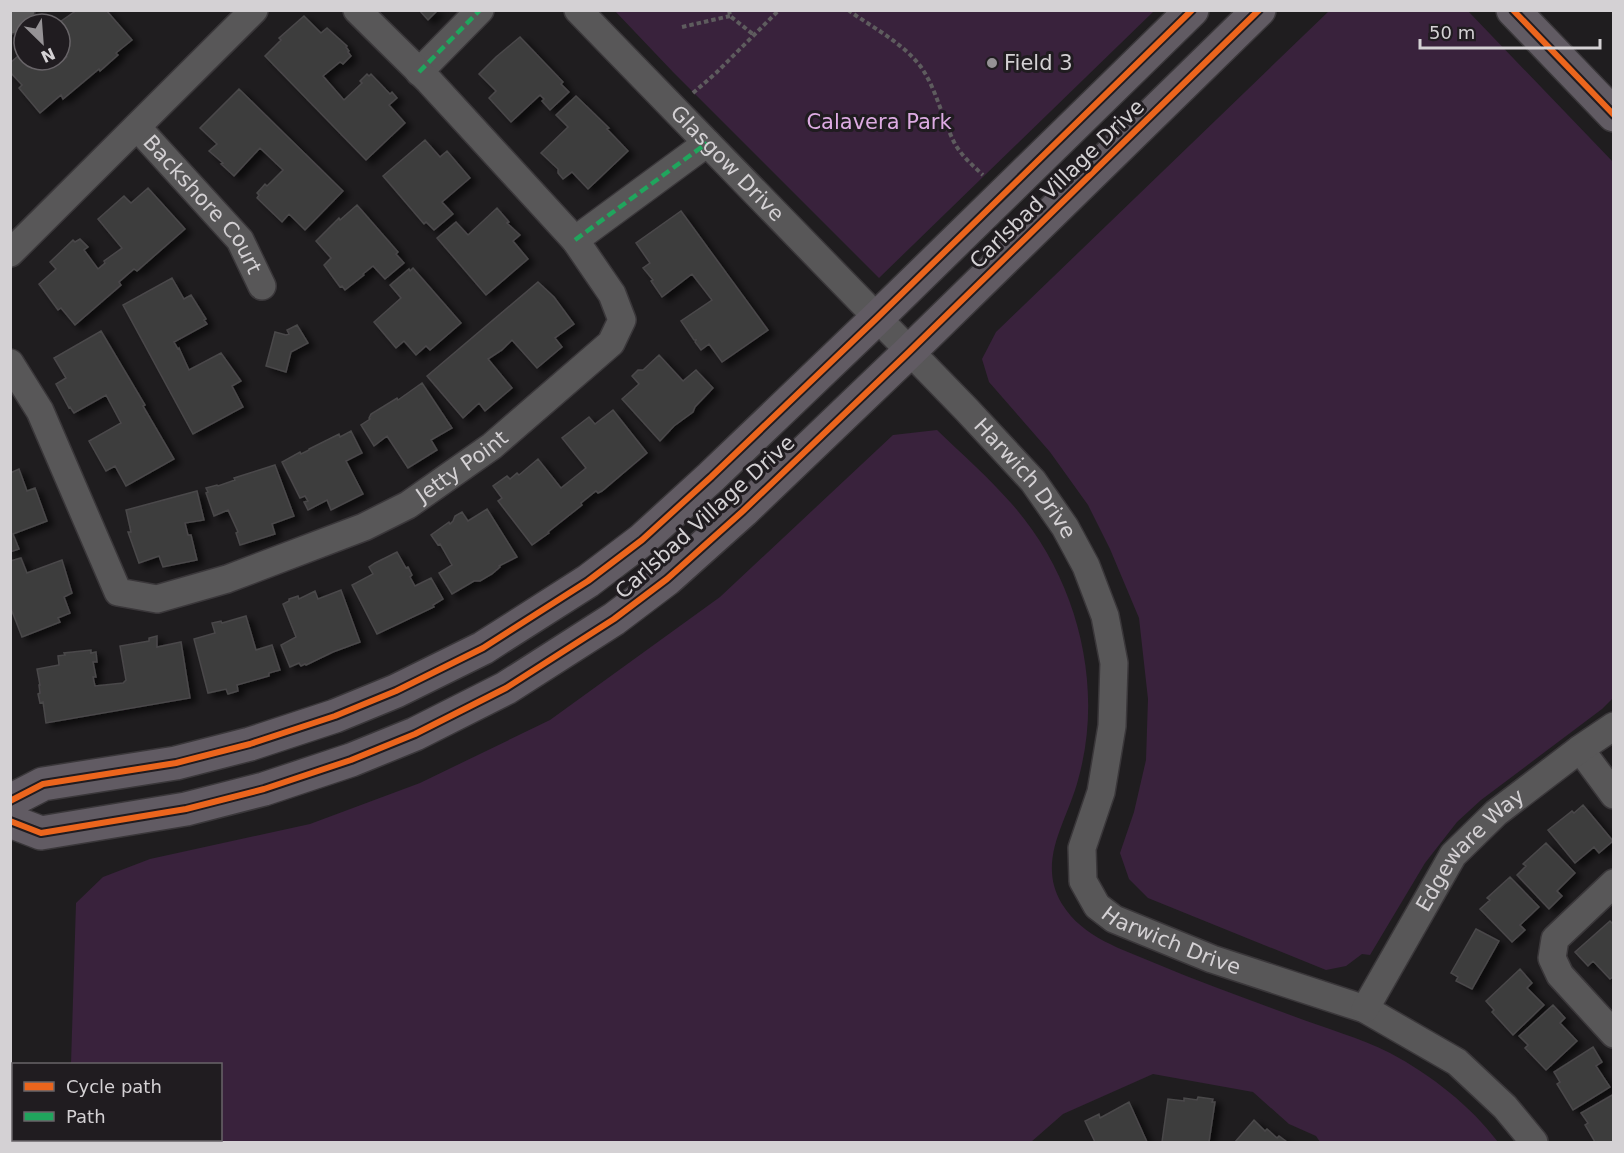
<svg xmlns="http://www.w3.org/2000/svg" width="1624" height="1153" viewBox="0 0 1624 1153" font-family="'DejaVu Sans',sans-serif">
<defs>
<filter id="shadow"><feDropShadow dx="6" dy="4" stdDeviation="3" flood-color="#0009"/></filter>
</defs>
<rect width="100%" height="100%" fill="#1f1d1f"/>
<!-- green -->
<path fill="#39223c" d="M615,11h539l-275,267 -206,-206z
M1329,11h139l145,151 1,535 -12,12 -121,91 -24,22 -32,41 -55,92 -8,-1 -16,12 -20,4 -178,-72 -19,-19 -9,-26 14,-41 12,-52 2,-61 -9,-81 -29,-69 -22,-44 -38,-53 -61,-70 -7,-23 14,-27z
M937,430c25,24 51,47 74,73 66,74 94,182 67,277 -11,42 -42,81 -16,124 21,34 60,45 95,60 45,19 90,35 136,52 32,12 67,22 97,37 41,22 80,52 108,89h-178l-4,-6 -27,-12 -36,-32 -100,-18 -90,40 -32,28h-971v-2h160v-76h-149l5,-161 27,-26 47,-18 160,-35 110,-41 130,-63 170,-123 173,-162z"/>
<!-- building -->
<path fill="#3e3c3e" stroke="#4a484a" stroke-width="1.5" filter="url(#shadow)" d="M77,10h29l26,30 -16,13 2,2 -18,16 -1,-2 -36,30 -2,-4 -21,18 -21,-25 3,-3 -12,-13v-9l14,-12v9h36l1,2 6,-5 -7,-8v-25h-3z
M419,10h19l-10,10z
M304,16l17,17 6,-5 20,18 -1,1 3,4 -1,1 3,4 -8,8 -3,-2 -17,14 21,24 18,-17 -2,-2 7,-7 2,2 2,-2 19,20 2,-2 5,6 -8,7 16,18 -39,37 -101,-104 16,-16 -2,-2z
M520,37l43,45 -2,2 8,8 -19,18 -8,-9 2,-2 -4,-4 -29,27 -22,-24 7,-7 -17,-17 17,-17z
M239,89l104,102 -38,39 -16,-16 -7,8 -25,-24 2,-3 -2,-2 8,-9 2,2 16,-16 -23,-22 -26,28 -13,-12 2,-1 -14,-12 8,-7 -17,-16z
M576,96l33,32 -2,1 21,22 -40,38 -16,-17 -9,7 -5,-6v-4l-17,-16 27,-26 -12,-12z
M425,140l15,17 7,-6 23,27 -28,24 11,12 -19,16 -8,-8 -2,2 -41,-48z
M148,188l37,41 -48,42 -3,-2 -15,13 2,3 -46,40 -14,-17 -3,2 -19,-26 17,-15 -6,-7 23,-22 2,2 5,-3 8,8 -4,3 14,19 7,-6 -1,-2 18,-13 -24,-29 26,-23 7,7z
M357,205l41,47 -2,2 8,9 -19,16 -12,-13 -10,8 1,1 -19,15 -3,-4 -2,1 -16,-22 7,-7 -15,-17 23,-23 1,2z
M497,208l12,14 -2,1 13,12 -7,6 15,18 -42,36 -49,-57 19,-16 12,13z
M681,211l87,119 -46,32 -13,-18 -8,6 -6,-8 1,-2h-2l-13,-19 31,-21 -20,-26 -30,23 -11,-16 2,-1 -10,-12 7,-5 -14,-20z
M413,268l48,55 -31,27 -4,-4 -10,9 -12,-14 -8,7 -22,-26 27,-24 -11,-13 19,-16 1,2z
M172,278l12,21 7,-4 15,24 -2,1 3,4 -33,18 4,7 1,-1 10,22 32,-17 20,28 -9,5 11,21 -50,27 -70,-129z
M538,282l16,15 20,27 -19,14 7,9 -25,21 -25,-28 -10,10 -14,9 24,29 -27,23 -6,-8 -16,15 -36,-42z
M297,325l11,18 -17,9 -5,20 -20,-6 9,-34 11,3 3,-1 -2,-4z
M101,331l44,74 -2,1 31,53 -48,27 -11,-20 -9,5 -17,-30 32,-18 -15,-28 -32,18 -4,-6 -1,1 -13,-24 10,-6 -12,-20z
M659,355l24,26 13,-11 17,18 -18,19 -2,5 -19,14 -14,15 -38,-42 17,-15 -7,-8 6,-6h5z
M422,383l30,45 -21,12 6,10 -29,18 -21,-32 -13,10 -13,-21 9,-6 -1,-1 2,-4 26,-16 1,2z
M613,410l34,43 -45,38 -4,2 -2,-2 -15,12 1,2 -34,27 1,1 -17,12 -34,-44 4,-3 -9,-12 14,-10 3,3 7,-6 2,2 19,-16 23,29 25,-20 -24,-30 27,-21 6,7z
M351,431l11,22 -16,8 17,33 -32,16 -4,-10 -19,10 -4,-8 4,-1 -3,-5 -5,2 -18,-36 18,-10 1,2 8,-4v-1l30,-15 1,3z
M275,465l19,51 -22,8 3,10 -35,11 -4,-12 2,-1 -10,-22 -14,6 -8,-23 2,-1 -2,-4 11,-3 1,1 17,-6 -1,-2z
M19,469l8,22 8,-3 12,33 -34,13 6,15 -9,3v-79z
M197,491l7,29 -19,3 3,12h3l6,25 -34,7 -4,-11 -20,7 -11,-31h3l-5,-22z
M487,509l30,48 -18,9 1,1 -8,7 -12,7h-6l-22,13 -13,-21 13,-8 -12,-21 -2,1 -7,-10 18,-13 1,2 3,-3 2,-5 7,-4 6,9z
M397,552l9,16 2,-1 4,8 -2,2 5,9 16,-8 12,21 -10,6 1,2 -57,27 -25,-49 21,-11 -4,-7 6,-4z
M21,558l6,15 35,-13 10,33 -8,4 6,16 -12,5 2,4 -38,15 -12,-31v-45z
M341,590l19,52 -27,10 -27,13 -1,-1 -4,2 -2,-3 -9,4 -9,-22 15,-8 -13,-33 6,-3v-2l9,-3 1,3 16,-8 3,8z
M246,616l10,34 16,-5 8,25 -11,3v3l-32,9 1,6 -10,3 -2,-5 -18,4 -14,-54 21,-6 -3,-10 9,-2 1,2z
M157,636v11l24,-5 9,56 -144,25 -3,-21 -3,1 -2,-9 2,-1 -1,-8h1l-3,-16 22,-4 -1,-9 7,-1 -1,-2 27,-3v3l5,-1 1,10h-4l3,15h-3l2,9 28,-3 3,-3 -6,-34 29,-5v-3z
M1583,805l30,36 -14,12 -5,-6 -19,16 -27,-33 24,-19 2,2z
M1546,843l29,30 -18,18 5,5 -13,13 -32,-34 9,-9 -3,-2z
M1510,877l29,30 -19,18 5,5 -13,12 -32,-33 10,-9 -3,-2z
M1610,921l4,4v51l-4,3 -17,-18 -5,5 -13,-14z
M1476,929l23,12 -27,48 -16,-8 2,-4 -7,-4z
M1520,969l12,14 -5,5 17,17 -31,30 -21,-23 2,-2 -8,-9z
M1553,1005l12,13 -5,5 17,18 -31,29 -21,-22 3,-3 -9,-9z
M1593,1047l9,15 -6,4 14,21 -37,23 -16,-26 3,-2 -6,-10z
M1614,1094v48h-19l-10,-17 3,-2 -7,-10z
M1198,1097l15,2 -1,3h3l-6,40h-47l6,-43 16,2v-3l13,2z
M1129,1102l18,40h-52l-10,-21 14,-7 1,4z
M1254,1120l11,11 2,-2 10,9 2,-2 8,6h-52z"/>
<g fill="none" stroke-linecap="round" stroke-linejoin="round">
<defs>
<g id="minor">
<path id="s1" d="M578,10l388,399 67,72 32,46 21,39 19,50 9,47 -2,63 -11,66 -19,56 1,33 14,25 17,13 98,40 153,50 92,53 48,45 29,35"/>
<path d="M10,20l11,-10"/>
<path d="M419,72l61,-62"/>
<path id="s2" d="M137,127l103,113 22,46"/>
<path d="M575,240l132,-97"/>
<path d="M10,253l244,-243"/>
<path id="s3" d="M10,363l30,48 78,181 39,7 70,-20 137,-52 44,-22 84,-59 119,-103 11,-23 -10,-26 -37,-54 -146,-159 -72,-71"/>
<path d="M1580,749l34,46"/>
<path d="M1614,883l-59,56 -3,19 8,17 54,59"/>
<path id="s4" d="M1365,1009l88,-154 43,-42 84,-64 34,-23"/>
</g>
<path id="major" d="M1513,10l101,105
M10,801l33,-17 133,-21 74,-19 85,-28 61,-25 87,-43 105,-67 54,-41 69,-63 166,-159 315,-308
M10,821l31,12 145,-24 78,-20 87,-29 64,-26 91,-46 108,-69 53,-40 76,-68 166,-159 350,-342"/>
</defs>
<!-- minor casing -->
<use href="#minor" stroke="#3a373a" stroke-width="30"/>
<!-- major casing -->
<use href="#major" stroke="#3a373a" stroke-width="36"/>
<!-- path -->
<path stroke="#5e5c5e" stroke-width="4" stroke-dasharray="4.5 3" stroke-linecap="butt" d="M729,10l1,6 24,19
M848,10c25,18 54,32 73,57 16,23 21,52 34,77 7,12 17,21 28,31
M682,27l48,-11
M693,93l23,-20 63,-63"/>
<!-- minor -->
<use href="#minor" stroke="#585758" stroke-width="27"/>
<!-- major -->
<use href="#major" stroke="#615b63" stroke-width="33"/>
<!-- quiet -->
<path stroke="#20a55d" stroke-width="4.5" stroke-dasharray="9 4.5" stroke-linecap="butt" d="M419,72l61,-62
M575,240l132,-97"/>
<defs>
<path id="cycleway" d="M1513,10l101,105
M10,801l33,-17 133,-21 74,-19 85,-28 61,-25 87,-43 105,-67 54,-41 69,-63 166,-159 315,-308
M10,821l31,12 145,-24 78,-20 87,-29 64,-26 91,-46 108,-69 53,-40 76,-68 166,-159 350,-342"/>
</defs>
<!-- cycleway casing -->
<use href="#cycleway" stroke="#201c20" stroke-width="10"/>
<!-- cycleway -->
<use href="#cycleway" stroke="#eb651d" stroke-width="6"/>
</g>
<!-- markers -->
<circle fill="#959295" stroke="#201c20" stroke-width="2" cx="992" cy="63" r="6"/>
<g text-anchor="middle" stroke-width="6" stroke-linejoin="round" paint-order="stroke">
<!-- poi labels -->
<g font-size="21" fill="#d4d1d4" stroke="#201c20" text-anchor="start">
<text x="1004" y="70">Field 3</text>
</g>
<!-- park labels -->
<g font-size="21" fill="#ddabe2" stroke="#201c20">
<text x="879" y="129">Calavera Park</text>
</g>
<!-- street labels -->
<g font-size="21" fill="#d4d1d4" stroke="#201c20">
<text dy="7" stroke="none"><textPath href="#s1" startOffset="214">Glasgow Drive</textPath></text>
<text transform="translate(1057 184) rotate(-44)" y="7">Carlsbad Village Drive</text>
<text dy="7" stroke="none"><textPath href="#s2" startOffset="102">Backshore Court</textPath></text>
<text dy="7" stroke="none"><textPath href="#s3" startOffset="628">Jetty Point</textPath></text>
<text dy="7" stroke="none"><textPath href="#s1" startOffset="648">Harwich Drive</textPath></text>
<text transform="translate(705 517) rotate(-42)" y="7">Carlsbad Village Drive</text>
<text dy="7" stroke="none"><textPath href="#s4" startOffset="192">Edgeware Way</textPath></text>
<text dy="7" stroke="none"><textPath href="#s1" startOffset="1190">Harwich Drive</textPath></text>
</g>
</g>
<!-- border -->
<rect width="1624" height="1153" fill="none" stroke="#d4d1d4" stroke-width="24"/>
<!-- legend -->
<rect x="12" y="1063" width="210" height="78" fill="#201c20" stroke="#686468" stroke-width="1.5"/>
<rect x="24" y="1082" width="30" height="9" fill="#eb651d" stroke="#686468" stroke-width="1.5"/>
<text x="66" y="1093" font-size="18" fill="#d4d1d4">Cycle path</text>
<rect x="24" y="1112" width="30" height="9" fill="#20a55d" stroke="#686468" stroke-width="1.5"/>
<text x="66" y="1123" font-size="18" fill="#d4d1d4">Path</text>
<!-- north arrow -->
<g transform="translate(42 42) rotate(155)"><circle r="28" fill="#201c20" stroke="#686468" stroke-width="1.5"/>
<path d="M0-4.5L10 22L0 15L-10 22Z" fill="#959295"/>
<text y="-9" font-size="16" font-weight="bold" text-anchor="middle" fill="#d4d1d4">N</text>
</g>
<!-- scale -->
<path d="M1420 39v9h180v-9" fill="none" stroke="#d4d1d4" stroke-width="3"/>
<text x="1429" y="39" font-size="18" fill="#d4d1d4" stroke="#201c20" stroke-width="4.5" paint-order="stroke">50 m</text>
</svg>
